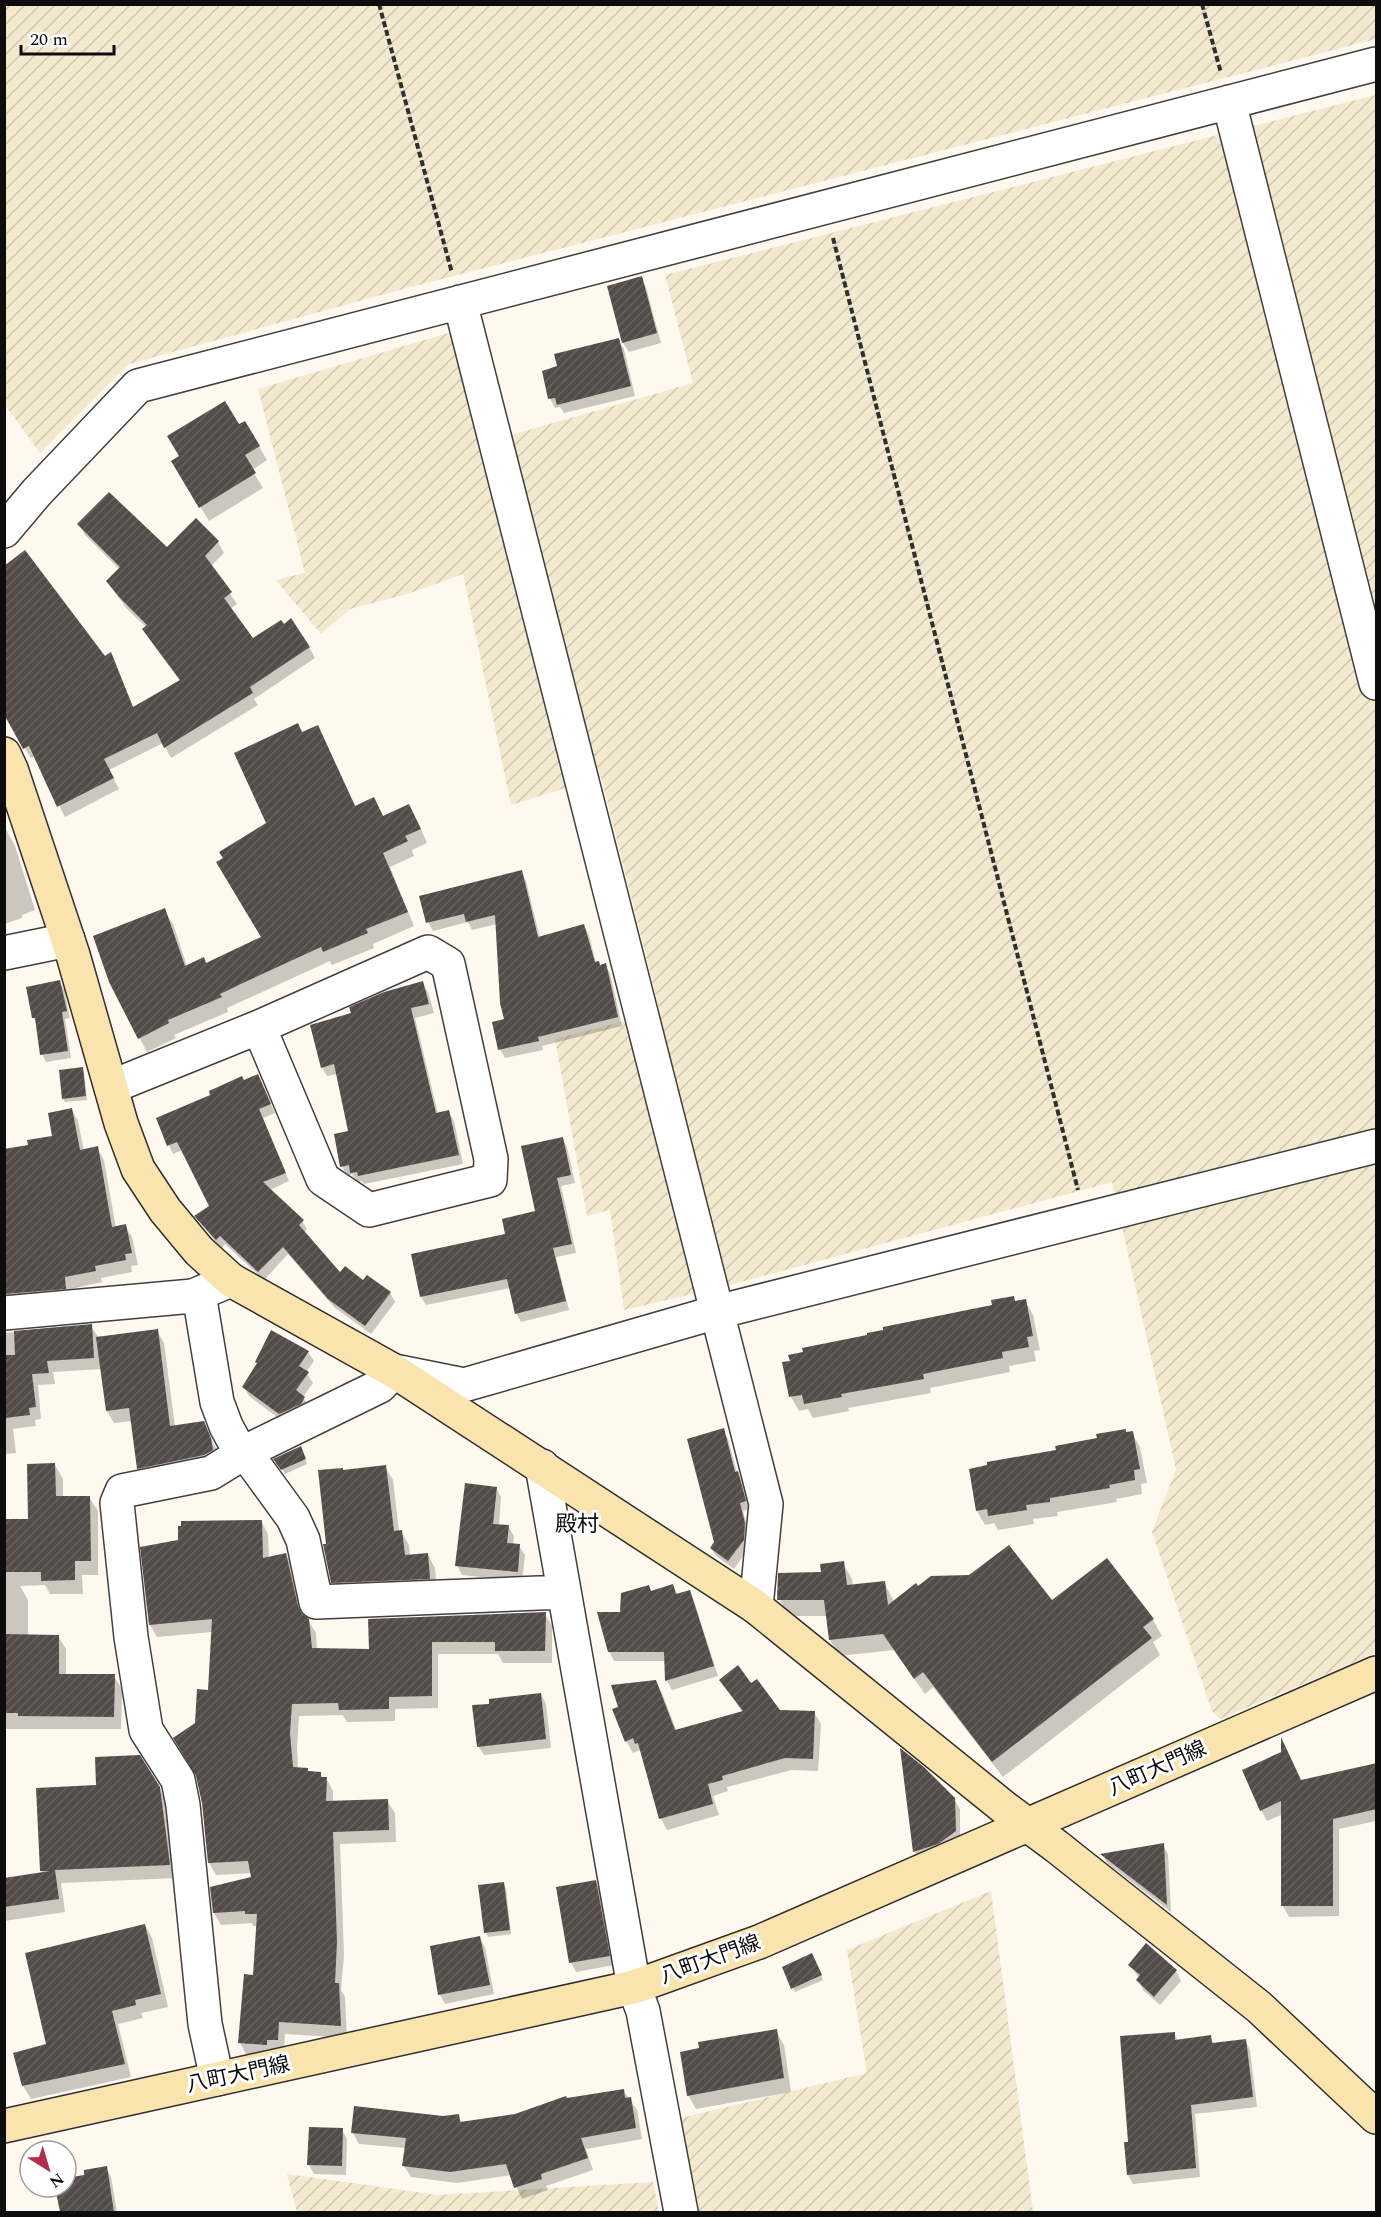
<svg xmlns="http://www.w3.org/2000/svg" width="1381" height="2217" viewBox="0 0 1381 2217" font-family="Spectral,'Noto Sans JP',serif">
<defs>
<pattern id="farmland-furrows" width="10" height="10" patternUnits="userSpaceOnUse" patternTransform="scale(1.5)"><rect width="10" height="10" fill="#f2e9cf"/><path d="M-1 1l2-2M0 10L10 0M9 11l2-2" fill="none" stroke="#cec7b1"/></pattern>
<pattern id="building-hatch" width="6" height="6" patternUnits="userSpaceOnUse" patternTransform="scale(1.5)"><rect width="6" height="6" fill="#544c4a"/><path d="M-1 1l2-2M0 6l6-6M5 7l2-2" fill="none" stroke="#686160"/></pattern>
</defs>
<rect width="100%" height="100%" fill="#fef8ee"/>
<!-- farmland -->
<path fill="url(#farmland-furrows)" d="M1376,4v35l-969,249 -278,76 -89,89 -35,-48v-400z
M1376,95v1558l-156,66 -8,-8 -60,-179 24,-63 -64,-287 -382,103 -106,25 -14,-100 -23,6 -32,-177 105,-27 -59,-235 -90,28 -48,-231 -56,20 -57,15 -29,25 -45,-54 29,-7 -47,-184 194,-57 28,112 213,-61 -28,-108z
M991,1891l42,321h-338l-18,-93 190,-46 -20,-123z
M287,2174l151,21 215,-13 6,30h-362z"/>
<!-- shadow -->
<path fill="#0003" d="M641,278l5,9 15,56 -32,9 -6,-9z
M618,340l6,9 11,47 -71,17 -4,-6 -5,1 -5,-10 9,-30z
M245,423l22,37 -15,10 11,18 -54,33 -36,-59z
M196,520l22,22 6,11 -13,13 26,38 -7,5 23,32 56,6 6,11 -61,41 4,6 -87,53 -8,-15 -54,27 10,19 -54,28 -30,-61 -4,2 -27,-42v-45l101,-13 5,-4 24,55 46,-28 -30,-41 -6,-11 2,-2 -20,-19 -18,-27 12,-11 -35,-35 -6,-11 88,25z
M317,727l39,80 18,-8 10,18 33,3 10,23 -15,7 2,6 -24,11 24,59 -41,18 1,4 -42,17 -2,-4 -103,47 1,4 -54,23 2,3 -29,14 -37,-71 54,-71 9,14 14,42 19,-1 57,-27 5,-114 34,-90z
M4,826l11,20 20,64 -13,5v3l-18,6z
M521,872l5,9 14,57 44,-12 5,9 7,28 5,3 4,-1 5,8 12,53 -80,20 1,4 -38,8 -5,-9 5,-29 -8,-96 -25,6 -4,-8 -35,9 -5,-9z
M59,982l5,7 6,29 -5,1 6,39 -25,4 -4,-8 -5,-30 -3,-6z
M422,983l6,9 6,21 -19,5 23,96 11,-2 5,9 9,43 -99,20 -2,-3 -5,1 -5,-8 -5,2 -5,-10 8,-33 -12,-59 -11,2 -5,-9 31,-53z
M82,1069l2,4 3,27 -22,2 -2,-4z
M258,1076l17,37 -12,5 26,63 -19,9 32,31 5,8 -3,4 37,42 23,7 26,11 5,9 -24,32 -37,-27 -46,-53 -24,26 -39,-36 -3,4 -6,-5 -20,-27 15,-10 -29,-56 -9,4 -4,-9 75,-63z
M72,1110l6,11 6,30 13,-3 7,12 12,68 9,-2 7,11 6,28 -7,1 1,6 -31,6 1,4 -31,7 1,11 -68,8v-158l26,-3 24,-10z
M562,1139l5,8 8,36 -14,3 15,67 -20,4 13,53 -48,12 -5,-9 -6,-25 -84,17 -5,-8 116,-85z
M1025,1301l8,14 7,35 -6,1 2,10 -27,5 1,6 -80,16 1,5 -83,15 1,3 -36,7 -5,-9 -9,2 -8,-14 225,-94z
M91,1326l7,11 59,-6 7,12 11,84 28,-4 15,29 1,10 -74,19 -7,-13 -6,-47 -18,2 -7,-12 -5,-42 -49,3 2,12 -17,1 3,34 -6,1 1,6 -23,3 3,24 -12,1v-121z
M272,1332l36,20 6,9 -8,11 7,11 -10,14 6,10 -24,16 -36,-27 -5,-9 14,-23z
M723,1430l5,9 9,34 5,8 8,28 -7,2 6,22 -1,16 -14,20 -18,-13 -5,-8 5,-6z
M1132,1433l8,14 7,36 -6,1 1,10 -26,5 1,3 -60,10 1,4 -25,3 1,5 -36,6 -4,-7 -9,2 -8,-14 80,-60z
M302,1452l5,12 -22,10 -7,-11z
M55,1465l8,14v19l26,-1 9,14v64h-16l1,19h-33l-5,-9 -25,1 8,14v36h30l8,13v26l48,1 8,13 -1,40h-117v-208h25z
M385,1467l8,13 6,52 2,-1 8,14 1,11 18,-1 7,13 2,24 -97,3 -7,-13 10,-111z
M496,1488l5,9 -2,29h9l6,10 -1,9 6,1 6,9 -3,26 -60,-6 -5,-10z
M261,1521l7,13 1,24 17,-4 7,13 11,50 4,3 8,13 1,17h53l175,-36 7,12v37h-49l-5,-9h-60v54l-43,1v12l-48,1 -4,-7 -44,1 -2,31 1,22 22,4 3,5h3l7,13v12l54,-2 8,12 1,29 -56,2 4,111 -3,35 4,7 2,41 -62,-4 -1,18 -37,4 -7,-13 14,-67 3,-50h-4l-1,-3 -31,2 -7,-12 38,-35v-5l-36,2 -7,-12 -13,-139 13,-33 3,-59 -55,5 -7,-12 29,-83z
M843,1563l9,16 1,7 31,-4 10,20 24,-14 134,14 101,18 9,16 -9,6 7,13 -157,122 -70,-90 -8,7 -31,-44 -55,6 -9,-16 -3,-24h-38l-9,-16v-26h43z
M648,1586l4,6 21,-6 5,9 11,-3 5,9 24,75 -46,14 -5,-9 -1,-20h-52l-5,-10z
M721,1680l30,5 28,26 35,1 7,12 -3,47 -26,-1 -65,17 1,4 -15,5 6,19 -52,15 -6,-12 -21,-68 -7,3 -7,-12 29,-60 7,12 15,39 66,-19z
M541,1694l5,10 5,44 -67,7 -6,-9 13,-41z
M902,1751l52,48 6,10v31l-40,21 -5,-9z
M1376,1765v56l-37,8v87l-50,1 -6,-11v-92l-16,7 -6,-11 40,-29z
M159,1788l8,14 10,76 -116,5 4,29 -61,9v-42l39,-6 -2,-2z
M1163,1845l5,9 3,58 -64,-49 -4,-8z
M595,1882l6,9 13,74 -38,7 -5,-10z
M503,1883l3,5 5,46 -23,3 -2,-4 -6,-47z
M145,1925l7,13 16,69 -27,6 2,5 -25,6 13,53 -100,22 -8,-13 25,-41z
M480,1938l5,9 9,47 -49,10 -5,-9z
M814,1959l9,21 -28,12 -2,-4z
M1130,1965l46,6 5,10 -21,24 -17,-15 -5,-10 1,-2z
M776,2031l8,14 7,47 -95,17 -8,-14z
M1174,2033l4,8 32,-5 4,8 31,-4 5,10 7,57 -62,7 5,63 -67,7 -5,-9 2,-32z
M623,2090l14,20 5,29 -56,10 7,21 -47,16 2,4 -26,9 -11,-24 -54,8 -46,-6 -7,-11 2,-18 -47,-4 -6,-11 105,-17 5,8 52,-8 52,-16z
M342,2130l5,9 -1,36 -32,-1 -5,-9z
M106,2168l5,9 6,35h-56l-4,-25h9v-7l20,-4z"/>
<!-- building -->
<path fill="url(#building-hatch)" d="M642,276l15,57 -35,10 -15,-57z
M619,338l12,48 -74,19 -2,-7 -7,1 -6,-28 15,-5 -3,-12z
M225,401l14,23 6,-3 15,25 -15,9 11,18 -57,35 -28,-47 8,-5 -12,-20z
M109,492l58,55 29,-29 23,23 -14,15 27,36 -8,6 29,40 28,-18 3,4 7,-6 19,29 -60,40 3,6 -89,55 -7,-15 -53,26 10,19 -57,29 -28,-61 -6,3 -19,-35v-148l21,-16 80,106 6,-4 22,55 47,-27 -38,-51 5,-4 -28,-28 -13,-16 14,-14 -43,-43z
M298,723l4,9 16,-7 37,81 19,-9 9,19 26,-12 12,25 -16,7 3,5 -25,12 25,59 -42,17 2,4 -45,19 -2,-5 -76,35 -25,12 2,3 -54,23 1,3 -31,16 -29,-57 -16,-46 72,-28 20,58 19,-9 2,6 55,-26 -45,-75 7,-4 -4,-6 47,-29 -32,-70z
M522,870l16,67 46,-13 11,38 4,-1 1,4 6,-2 12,54 -80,20 1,4 -41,9 -6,-28 12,-3 -4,-16 -5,-88 -29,7 -2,-8 -38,9 -7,-27z
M60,980l7,31 -5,1 6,39 -28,4 -5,-37h-3l-6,-31z
M423,981l6,23 -18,4 25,105 13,-3 10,45 -101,21 -1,-4 -7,1 -1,-8 -9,2 -6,-33 14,-3 -14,-67 -13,4 -11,-43 41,-12 -2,-6 35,-15z
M83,1067l3,29 -24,3 -3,-29z
M258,1074l13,30 -12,5 27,64 -23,9 41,38 -5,5 41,47 5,-6 18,14 4,-5 24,17 -26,34 -37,-27 -45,-52 -25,25 -38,-36 -4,4 -22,-24 15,-10 -32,-64 -10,4 -11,-28 54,-23 -1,-4 33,-15 2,4z
M72,1108l8,42 18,-4 14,81 14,-3 6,29 -7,1 1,6 -31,6 1,5 -31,6 1,12 -62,5v-145l24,-4 -1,-5 25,-4 -4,-23z
M563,1137l8,38 -14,3 15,66 -19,4 13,53 -51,13 -8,-35 -87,18 -9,-43 94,-20 -3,-15 33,-8 -14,-65z
M1014,1296l1,5 11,-2 7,37 -6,1 2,10 -27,5 1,6 -80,16 1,5 -83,15 1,3 -38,7 -2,-9 -13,2 -7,-35 8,-1 -2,-6 15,-3 -1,-4 65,-13v-2l16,-3v-3l109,-22 -1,-5z
M92,1324l2,34 -47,3 2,12 -17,1 4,33 -7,1 1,7 -25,3v-63h10l-1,-24z
M158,1329l12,97 34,-5 7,17 2,12 -9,5 -67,14 -8,-61 -23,3 -10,-74z
M271,1330l38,21 -10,15 10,6 -13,18 9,7 -4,7 -22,10 -37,-27 15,-24 -2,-1z
M724,1428l11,44 3,-1 8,30 -6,2 5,20 -1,17 -16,21 -18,-13 4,-6 -27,-103z
M1126,1429v3l7,-1 7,38 -6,1 1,10 -26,5 1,3 -60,10v4l-24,3 1,5 -39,6 -1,-7 -11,2 -7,-42 18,-4v-3l69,-12 -1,-4 42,-8 -1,-4z
M301,1446l5,13 -25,11 -8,-11z
M55,1463l1,33h34l1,65h-16v19l-34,1v-9h-37v-53h24l-1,-55z
M386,1465l8,66 8,-1 3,25 23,-2 2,26 -99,4 -8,-39h3l-8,-74 25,-2v2z
M465,1483l32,4 -4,37 16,1 -2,18 13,1 -2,28 -63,-6z
M262,1520l1,38 23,-5 12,53 4,8 7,5 3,29 57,1 -1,-30 178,-7 -1,39h-50v-9h-63v54l-43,1v12l-50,1 -1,-7 -46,1 -2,29 3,34 15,1v3l13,1v5h6l-1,24 62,-2 1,31 -56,2 4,110 -2,41h4l2,43 -62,-4 -1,18h-11v5l-29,-2 6,-69 9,1 4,-61h-12v-3l-32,2 -3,-26 41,-10 -3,-16 -40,2 -6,-60 -6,-27 -23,-38 22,-15 2,-34 11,1 4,-71 -63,6 -9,-78 38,-7v-14h3v-5z
M1009,1545l43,55 55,-42 47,61 -11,8 9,11 -160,124 -69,-90 -9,7 -31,-45 -54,6 -5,-40h-47l1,-27 43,-1 -1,-8 24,-3 3,24 38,-4 3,24 28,-22 2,3 13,-10 38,-1z
M673,1584l3,10 14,-4 24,76 -49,15 -1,-29h-56l-11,-40h23l1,-19 28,-8 2,6z
M4,1634l55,1v39h56l-1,43 -96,-1v-3h-14z
M738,1665l13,18 6,-4 23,31 35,1 -2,48 -28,-1 -63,18 1,4 -15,4 5,20 -54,15 -21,-76 -3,1 -2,-6 -8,4 -13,-33 6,-2 -7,-22 45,-5 19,50 68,-19 -24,-31z
M541,1693l5,46 -69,8 -5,-42 17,-1v-5z
M1281,1737l20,43 76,-17v46l-44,10v87h-52v-105l-21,10 -18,-41 39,-18z
M900,1748l24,19 31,31 1,33 -18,13 -25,8z
M140,1755l20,32 10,78 -115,5 4,29 -55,8v-29l46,-7h-10l-4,-83 60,-3 -1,-28z
M1164,1843l3,62 -67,-51z
M596,1880l14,76 -41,7 -13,-76z
M504,1882l6,48 -26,3 -6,-48z
M145,1924l16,70 -26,6 1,5 -24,6 13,53 -103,22 -9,-33 33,-9 -21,-91z
M480,1936l10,49 -52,10 -8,-49z
M1146,1943l31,27 -23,27 -18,-17 4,-5 -12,-10z
M812,1953l10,22 -31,14 -9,-22z
M777,2029l7,49 -97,18 -7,-44 19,-4 -1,-6z
M1175,2032v8l36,-5 1,8 34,-4 7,58 -62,8 5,63 -69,7 -3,-33h4l-8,-106z
M624,2089l1,9 6,-1 5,31 -55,10 7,20 -47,16 1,5 -28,9 -8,-24 -56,8 -48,-6 4,-28 -55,-5 3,-27 89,10 16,-2 1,8 55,-8 51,-18 1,2z
M309,2127l34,1 -1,38 -35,-1z
M107,2166l7,46h-54l-5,-25h11v-9l18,-3v-5z"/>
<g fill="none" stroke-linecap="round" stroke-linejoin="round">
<defs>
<path id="street" d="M1229,102l147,581
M460,302l306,1202 -10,103
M4,531l33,-39 101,-106 1238,-322
M4,953l64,-13
M111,1087l148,-60 64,152 46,31 121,-30 1,-21 -43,-195 -20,-12 -169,75
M199,1294l18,108 9,24 15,28
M4,1313l189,-17 38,-16
M245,1452l48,66 10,22 13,62 248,-10
M542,1466l92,521 9,24 38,201
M217,2079l-12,-55 -22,-219 -5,-25 -32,-50 -15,-93 -14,-134 5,-12 89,-18 34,-21 135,-66 14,-15 70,14 253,-73 659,-166"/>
<path id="secondary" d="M4,754l7,15 62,186 48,168 17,46 27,41 34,41 32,29 163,91 362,236 250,202 50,37 203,161 117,110
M4,2126l630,-139 125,-45 617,-269"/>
</defs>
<!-- street casing -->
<use href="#street" stroke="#404040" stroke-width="36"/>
<!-- secondary casing -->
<use href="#secondary" stroke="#2f2f2f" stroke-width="36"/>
<!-- path -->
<path stroke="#2f2f2f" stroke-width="4" stroke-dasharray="6 3" stroke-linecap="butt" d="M379,4l73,269
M1202,4l19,69
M833,238l245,952"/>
<!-- street -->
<use href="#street" stroke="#fff" stroke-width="33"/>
<!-- secondary -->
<use href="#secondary" stroke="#f9e4ad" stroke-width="33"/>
</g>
<g text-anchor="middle" stroke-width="6" stroke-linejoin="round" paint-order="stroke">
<!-- street labels -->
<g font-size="21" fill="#0d0d0d" stroke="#fff">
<text transform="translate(1157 1768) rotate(-24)" y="7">八町大門線</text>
<text transform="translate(710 1959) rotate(-20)" y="7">八町大門線</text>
<text transform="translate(238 2074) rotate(-12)" y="7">八町大門線</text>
</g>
<!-- neighbourhood labels -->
<g font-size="22" fill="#0d0d0d" stroke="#fff">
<text x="577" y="1531">殿村</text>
</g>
</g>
<!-- border -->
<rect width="1381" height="2217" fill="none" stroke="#0d0d0d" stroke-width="12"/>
<!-- north arrow -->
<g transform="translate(48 2169) rotate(143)"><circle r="28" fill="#ffffff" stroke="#9e9e9e" stroke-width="1.5"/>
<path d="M0-4.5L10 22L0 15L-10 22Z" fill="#b22f4b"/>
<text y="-9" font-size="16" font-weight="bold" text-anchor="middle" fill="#0d0d0d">N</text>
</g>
<!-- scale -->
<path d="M21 45v9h93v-9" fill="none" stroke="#0d0d0d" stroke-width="3"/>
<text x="30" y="45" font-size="18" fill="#0d0d0d" stroke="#ffffff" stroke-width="4.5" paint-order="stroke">20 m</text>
</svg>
